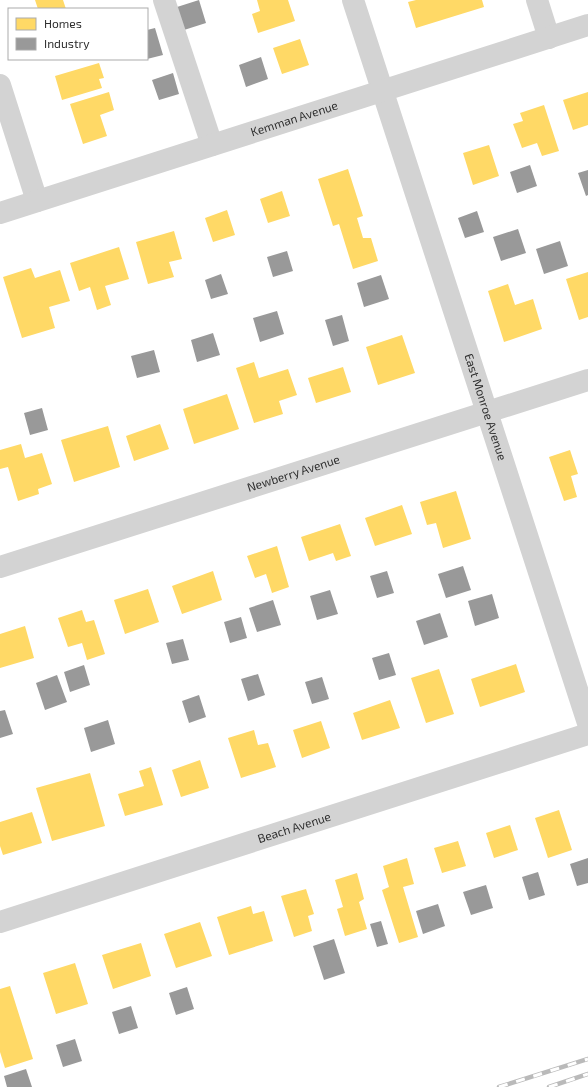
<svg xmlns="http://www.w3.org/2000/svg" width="588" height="1087" viewBox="0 0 588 1087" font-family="'Exo 2',sans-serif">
<rect width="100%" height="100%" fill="#fff"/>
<!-- homes -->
<path fill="#ffd966" d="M35,0h28l3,9h-28z
M257,0h31l7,21 -37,12 -6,-19 8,-3z
M416,0h66l2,7 -68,21 -8,-26z
M300,39l9,26 -27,9 -9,-26z
M99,63l5,15 -5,1 3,9 -40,12 -7,-24z
M109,92l5,18 -14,5 7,21 -24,8 -13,-40z
M588,92v33l-15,5 -10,-30z
M544,105l15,46 -17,5 -5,-13 -15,5 -9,-24 10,-3 -3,-8z
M489,145l10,31 -26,9 -10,-32z
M348,169l15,47 -6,2 6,20h8l7,23 -25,8 -14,-45 -6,2 -15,-47z
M282,191l8,25 -22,7 -8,-24z
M227,210l8,25 -22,7 -8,-24z
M174,231l8,28 -13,3 5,15 -26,7 -12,-42z
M119,247l10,32 -24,7 6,19 -14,5 -7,-23 -11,4 -9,-28z
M31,268l4,10 25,-8 10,31 -21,6 6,21 -33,10 -19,-61z
M588,272v45l-9,3 -13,-41z
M508,284l7,21 18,-6 9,30 -38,13 -16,-51z
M402,335l13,38 -37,12 -12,-38z
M254,362l5,16 29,-9 9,26 -18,6 4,13 -29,9 -18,-55z
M343,367l8,25 -35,11 -8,-25z
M227,394l12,35 -45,15 -11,-35z
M160,424l9,25 -35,12 -8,-25z
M108,426l12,41 -46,15 -13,-42z
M21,444l4,14 17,-5 10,31 -14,5 1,5 -21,7 -10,-34 -8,2v-19z
M570,450l8,24 -7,2 6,21 -13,4 -15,-44z
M456,491l15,48 -28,9 -7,-25 -9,2 -7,-23z
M402,505l10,29 -37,12 -10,-28z
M340,524l11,32 -15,5 -3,-8 -24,8 -8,-24z
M277,546l12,41 -17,6 -6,-19 -11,4 -8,-22z
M213,571l9,29 -40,14 -10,-28z
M148,589l11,33 -34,12 -11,-34z
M82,610l4,12 8,-2 11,34 -18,6 -5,-17 -14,4 -10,-29z
M25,626l9,32 -34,10v-34z
M516,664l9,28 -45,15 -9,-28z
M439,669l15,45 -28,9 -15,-45z
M390,700l10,28 -38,12 -9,-27z
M321,721l9,27 -28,10 -9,-28z
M254,730l4,15 10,-2 8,24 -35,11 -13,-40z
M200,760l9,28 -28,9 -9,-27z
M151,767l12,38 -38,11 -7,-22 26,-8 -5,-15z
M90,773l15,53 -53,15 -16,-53z
M559,810l13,40 -24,8 -13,-40z
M32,812l10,31 -39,12 -3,-9v-24z
M510,825l8,25 -24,8 -8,-25z
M458,841l8,25 -24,7 -8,-25z
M407,858l7,26 -11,3 15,50 -19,6 -17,-53 7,-3 -6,-21z
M357,873l7,26 -5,3 8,27 -22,7 -8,-27 6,-2 -8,-27z
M306,889l8,25 -6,2 4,15 -18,6 -13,-41z
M251,906l2,8 11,-3 9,30 -44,14 -12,-38z
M200,922l12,34 -36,12 -12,-34z
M141,943l10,33 -38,13 -11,-34z
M75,963l13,41 -32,10 -13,-41z
M10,986l23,73 -28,9 -5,-16v-63z"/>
<!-- industry -->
<path fill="#999" d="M199,0l7,23 -22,7 -7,-23z
M155,28l8,27 -16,4v-29z
M261,57l7,22 -22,8 -7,-22z
M173,73l6,21 -20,6 -7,-20z
M530,165l7,21 -20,7 -7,-21z
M588,170v25l-2,1 -8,-23z
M477,211l7,21 -19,6 -7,-20z
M518,229l8,24 -25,8 -8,-24z
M560,241l8,25 -24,8 -8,-25z
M287,251l6,20 -20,6 -6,-20z
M221,274l7,20 -17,5 -6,-19z
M381,275l8,24 -25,8 -7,-24z
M277,311l7,23 -24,8 -7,-24z
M342,315l7,26 -16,5 -8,-26z
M213,333l7,22 -23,7 -6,-22z
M154,350l6,22 -23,6 -6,-22z
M42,408l6,22 -18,5 -6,-22z
M463,566l8,24 -25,8 -8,-24z
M387,571l7,22 -17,5 -7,-22z
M330,590l8,24 -21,6 -7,-24z
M492,594l7,24 -24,8 -7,-25z
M273,600l8,25 -24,7 -8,-24z
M440,613l8,24 -24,8 -8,-24z
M241,617l6,21 -17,5 -6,-21z
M183,639l6,21 -17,4 -6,-21z
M389,653l7,22 -17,5 -7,-22z
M84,665l6,20 -20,7 -6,-20z
M258,674l7,21 -17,6 -7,-22z
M57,675l10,27 -22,8 -9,-27z
M322,677l7,22 -17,5 -7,-22z
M199,695l7,22 -17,6 -7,-22z
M5,710l8,24 -13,4v-27z
M108,720l7,24 -24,8 -7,-24z
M588,858v25l-11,3 -7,-22z
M538,872l7,23 -16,5 -7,-23z
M486,885l7,23 -22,7 -8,-23z
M438,904l7,22 -22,8 -7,-23z
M381,921l7,23 -11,3 -7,-23z
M334,939l11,34 -21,7 -11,-34z
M187,987l7,22 -18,6 -7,-22z
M131,1006l7,22 -19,6 -7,-22z
M75,1039l7,22 -19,6 -7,-22z
M26,1069l6,18h-25l-3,-11z"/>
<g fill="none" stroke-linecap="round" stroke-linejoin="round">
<!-- minor -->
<g stroke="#d3d3d3" stroke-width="22">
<path d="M164,0l48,145"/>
<path id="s1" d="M353,0l235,723"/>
<path d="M537,0l12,38"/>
<path d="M0,85l37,116"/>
<path id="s2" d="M0,213l588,-188"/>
<path id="s3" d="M0,567l588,-187"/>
<path id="s4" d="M0,922l588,-188"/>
</g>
<defs>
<path id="rail" d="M499,1087l89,-28
M549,1087l39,-13"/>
</defs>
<!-- rail casing -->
<use href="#rail" stroke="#bababa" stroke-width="4.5"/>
<!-- rail -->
<use href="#rail" stroke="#fff" stroke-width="3" stroke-dasharray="9" stroke-linecap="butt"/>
</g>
<g text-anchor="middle" stroke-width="4" stroke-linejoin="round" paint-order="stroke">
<!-- street labels -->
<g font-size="12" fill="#2e2e2e" stroke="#fff">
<text dy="4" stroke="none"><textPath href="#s2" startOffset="309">Kemman Avenue</textPath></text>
<text dy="4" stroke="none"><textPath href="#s1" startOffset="428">East Monroe Avenue</textPath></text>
<text dy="4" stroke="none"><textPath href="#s3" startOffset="308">Newberry Avenue</textPath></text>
<text dy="4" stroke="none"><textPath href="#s4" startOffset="309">Beach Avenue</textPath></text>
</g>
</g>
<!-- legend -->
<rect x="8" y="8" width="140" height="52" fill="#ffffff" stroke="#ababab"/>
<rect x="16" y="18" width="20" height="12" fill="#ffd966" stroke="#ababab"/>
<text x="44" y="28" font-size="12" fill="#2e2e2e">Homes</text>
<rect x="16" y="38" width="20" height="12" fill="#999999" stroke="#ababab"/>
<text x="44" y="48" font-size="12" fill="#2e2e2e">Industry</text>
</svg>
